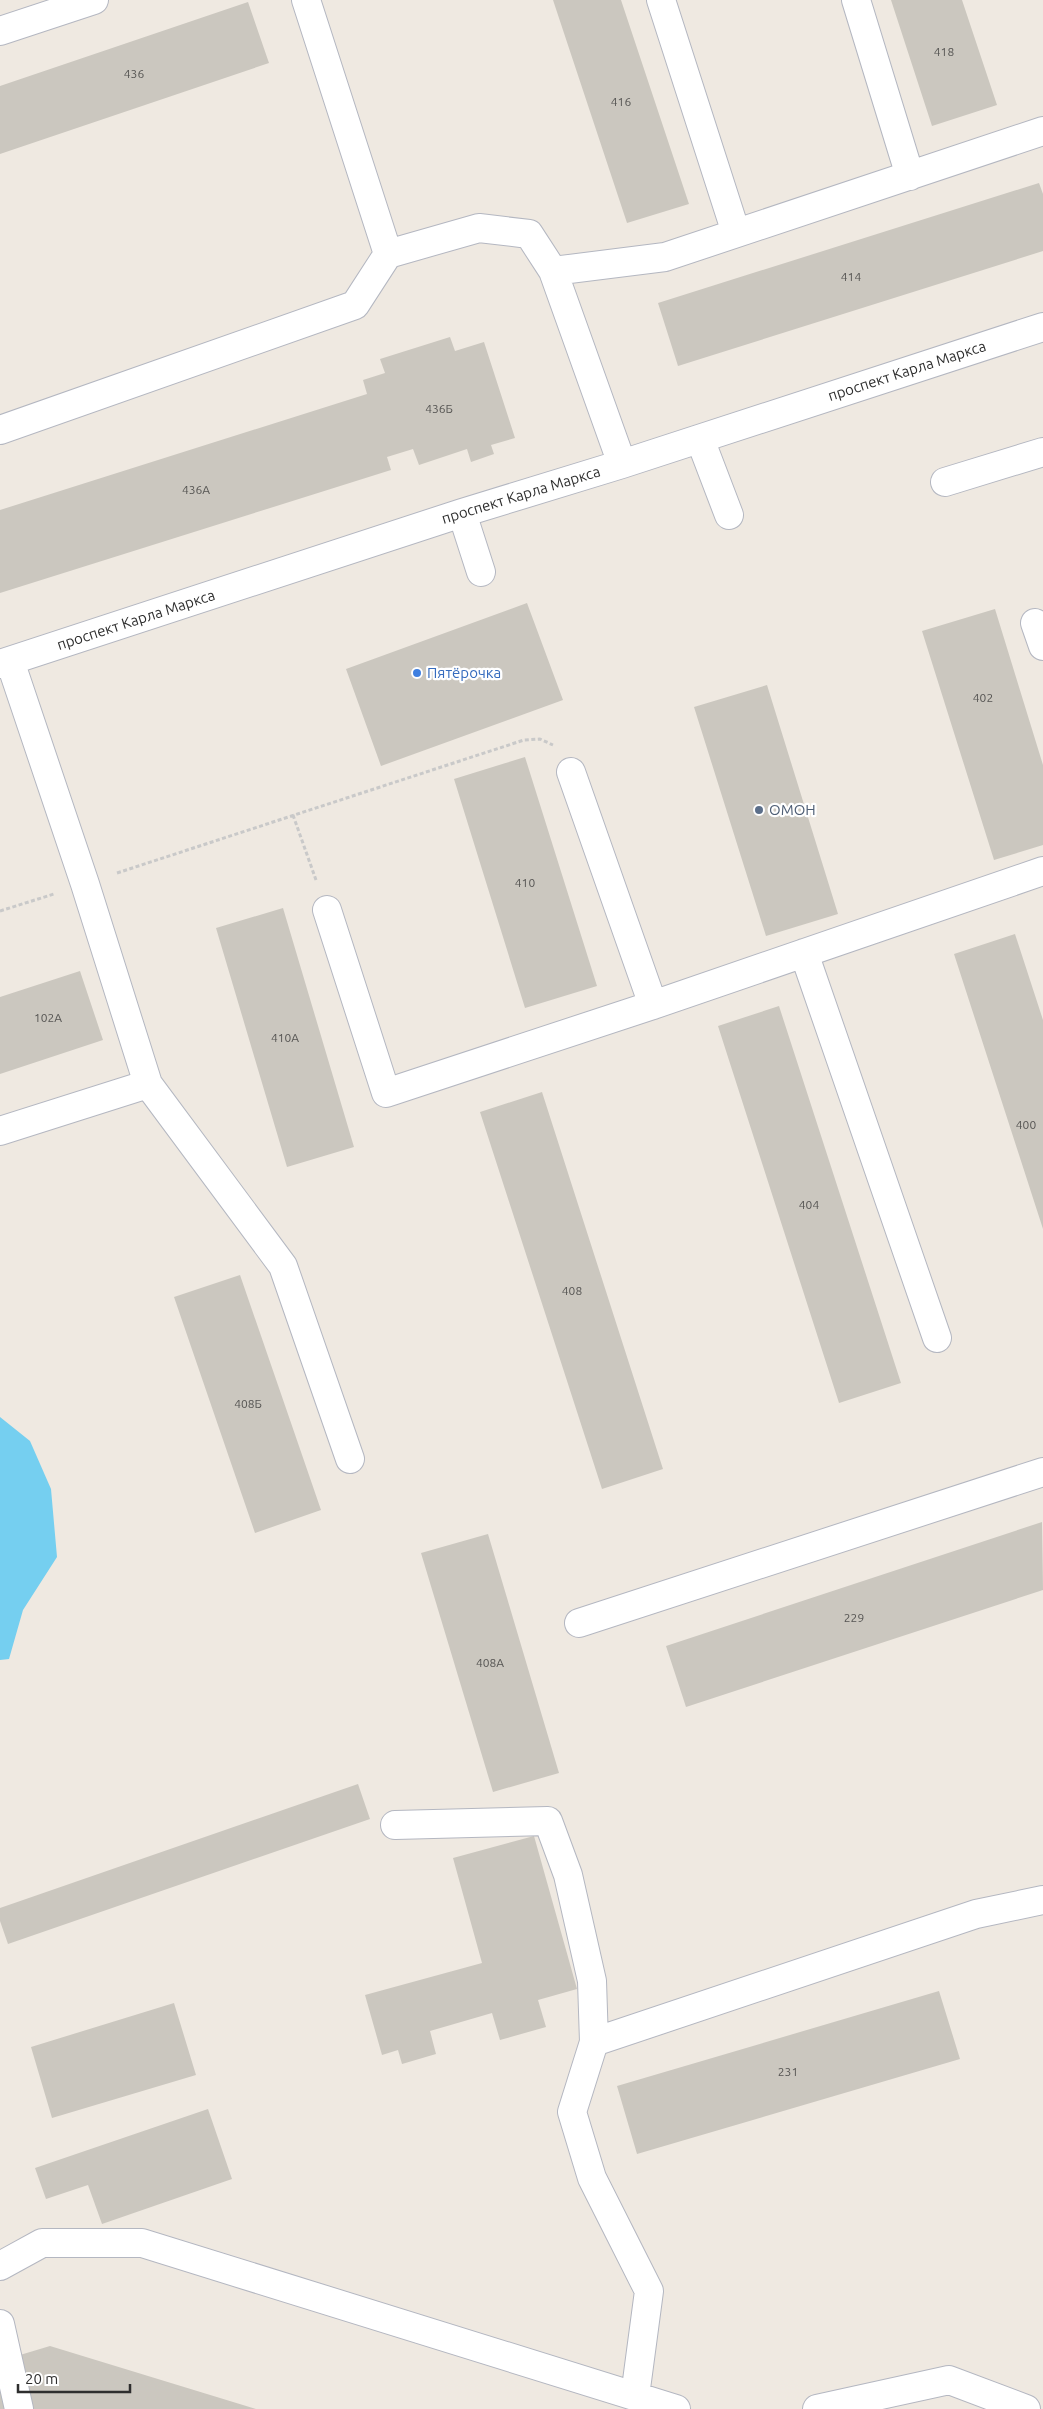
<svg xmlns="http://www.w3.org/2000/svg" width="1043" height="2409" viewBox="0 0 1043 2409" font-family="Ubuntu,sans-serif">
<rect width="100%" height="100%" fill="#efe9e1"/>
<!-- water -->
<path fill="#75cff0" d="M0,1417l30,24 21,48 6,68 -34,53 -14,49 -9,1z"/>
<!-- building -->
<path fill="#cbc7bf" d="M553,0h68l68,204 -62,19z
M891,0h71l35,105 -65,21z
M248,2l21,61 -269,91v-68z
M1039,183l4,11v57l-365,115 -20,-63z
M450,337l5,14 29,-9 31,96 -24,7 3,9 -23,8 -4,-13 -48,16 -6,-16 -26,8 4,13 -391,123v-83l367,-116 -4,-14 22,-7 -5,-14z
M527,603l36,97 -182,66 -35,-97z
M995,609l48,156v80l-49,15 -72,-229z
M767,685l71,229 -72,22 -72,-229z
M525,757l72,229 -72,22 -71,-229z
M283,908l71,239 -67,20 -71,-239z
M1015,934l28,86v209l-89,-275z
M80,971l23,69 -103,34v-77z
M779,1006l122,377 -62,20 -121,-377z
M542,1092l121,377 -61,20 -122,-377z
M240,1275l81,235 -66,23 -81,-236z
M1042,1522l1,68 -357,117 -20,-61z
M488,1534l71,239 -66,19 -72,-239z
M358,1784l12,35 -362,125 -8,-23v-13z
M534,1836l43,153 -39,11 8,27 -46,13 -8,-27 -62,18 6,23 -34,10 -4,-14 -16,5 -17,-60 117,-32 -29,-105z
M939,1991l21,68 -323,95 -20,-68z
M174,2003l22,72 -144,43 -21,-71z
M208,2109l24,70 -130,45 -14,-39 -42,14 -11,-31z
M50,2346l206,63h-256v-48z"/>
<g fill="none" stroke-linecap="round" stroke-linejoin="round">
<defs>
<path id="minor" d="M306,0l82,254
M661,0l75,233
M856,0l54,176
M0,31l94,-31
M553,271l112,-14 378,-126
M0,430l355,-125 33,-51 91,-26 50,6 24,37 69,193
M700,439l29,76
M945,482l98,-30
M462,513l19,59
M1035,623l8,23
M10,661l75,223 63,200 135,182 67,193
M0,664l462,-151 160,-49 421,-137
M571,772l82,233
M327,910l59,183 267,-88 390,-134
M804,953l133,385
M0,1131l148,-47
M579,1623l464,-151
M395,1825l153,-4 20,54 24,106 2,61 -22,70 20,66 57,113 -14,105
M594,2042l382,-128 67,-14
M0,2266l42,-23h100l534,166
M0,2324l19,85
M817,2409l132,-29 77,29"/>
</defs>
<!-- minor casing -->
<use href="#minor" stroke="#b4b7c1" stroke-width="30"/>
<!-- path -->
<path stroke="#c9c9c9" stroke-width="3" stroke-dasharray="4 2.5" stroke-linecap="butt" d="M293,815l23,65
M117,873l407,-133 16,-1 13,6
M0,911l54,-17"/>
<!-- minor -->
<use href="#minor" stroke="#fff" stroke-width="28"/>
</g>
<!-- markers -->
<circle fill="#3f7fe0" stroke="#fff" stroke-width="2" cx="417" cy="673" r="5"/>
<circle fill="#5c6f8a" stroke="#fff" stroke-width="2" cx="759" cy="810" r="5"/>
<g text-anchor="middle" stroke-width="4.5" stroke-linejoin="round" paint-order="stroke">
<!-- number labels -->
<g font-size="12" fill="#555452">
<text x="944" y="56">418</text>
<text x="134" y="78">436</text>
<text x="621" y="106">416</text>
<text x="851" y="281">414</text>
<text x="439" y="413">436Б</text>
<text x="196" y="494">436А</text>
<text x="983" y="702">402</text>
<text x="525" y="887">410</text>
<text x="48" y="1022">102А</text>
<text x="285" y="1042">410А</text>
<text x="1026" y="1129">400</text>
<text x="809" y="1209">404</text>
<text x="572" y="1295">408</text>
<text x="248" y="1408">408Б</text>
<text x="854" y="1622">229</text>
<text x="490" y="1667">408А</text>
<text x="788" y="2076">231</text>
</g>
<!-- street labels -->
<g font-size="15" fill="#2e2e2e" stroke="#fff">
<text transform="translate(907 371) rotate(-18)" y="5">проспект Карла Маркса</text>
<text transform="translate(521 495) rotate(-17)" y="5">проспект Карла Маркса</text>
<text transform="translate(136 620) rotate(-18)" y="5">проспект Карла Маркса</text>
</g>
<!-- shop labels -->
<g font-size="15" fill="#366cbe" stroke="#fff" text-anchor="start">
<text x="427" y="678">Пятёрочка</text>
</g>
<!-- service labels -->
<g font-size="15" fill="#4e5e75" stroke="#fff" text-anchor="start">
<text x="769" y="815">ОМОН</text>
</g>
</g>
<!-- scale -->
<path d="M18 2384v8h112v-8" fill="none" stroke="#2e2e2e" stroke-width="2.5"/>
<text x="25" y="2384" font-size="15" fill="#2e2e2e" stroke="#ffffff" stroke-width="4" paint-order="stroke">20 m</text>
</svg>
